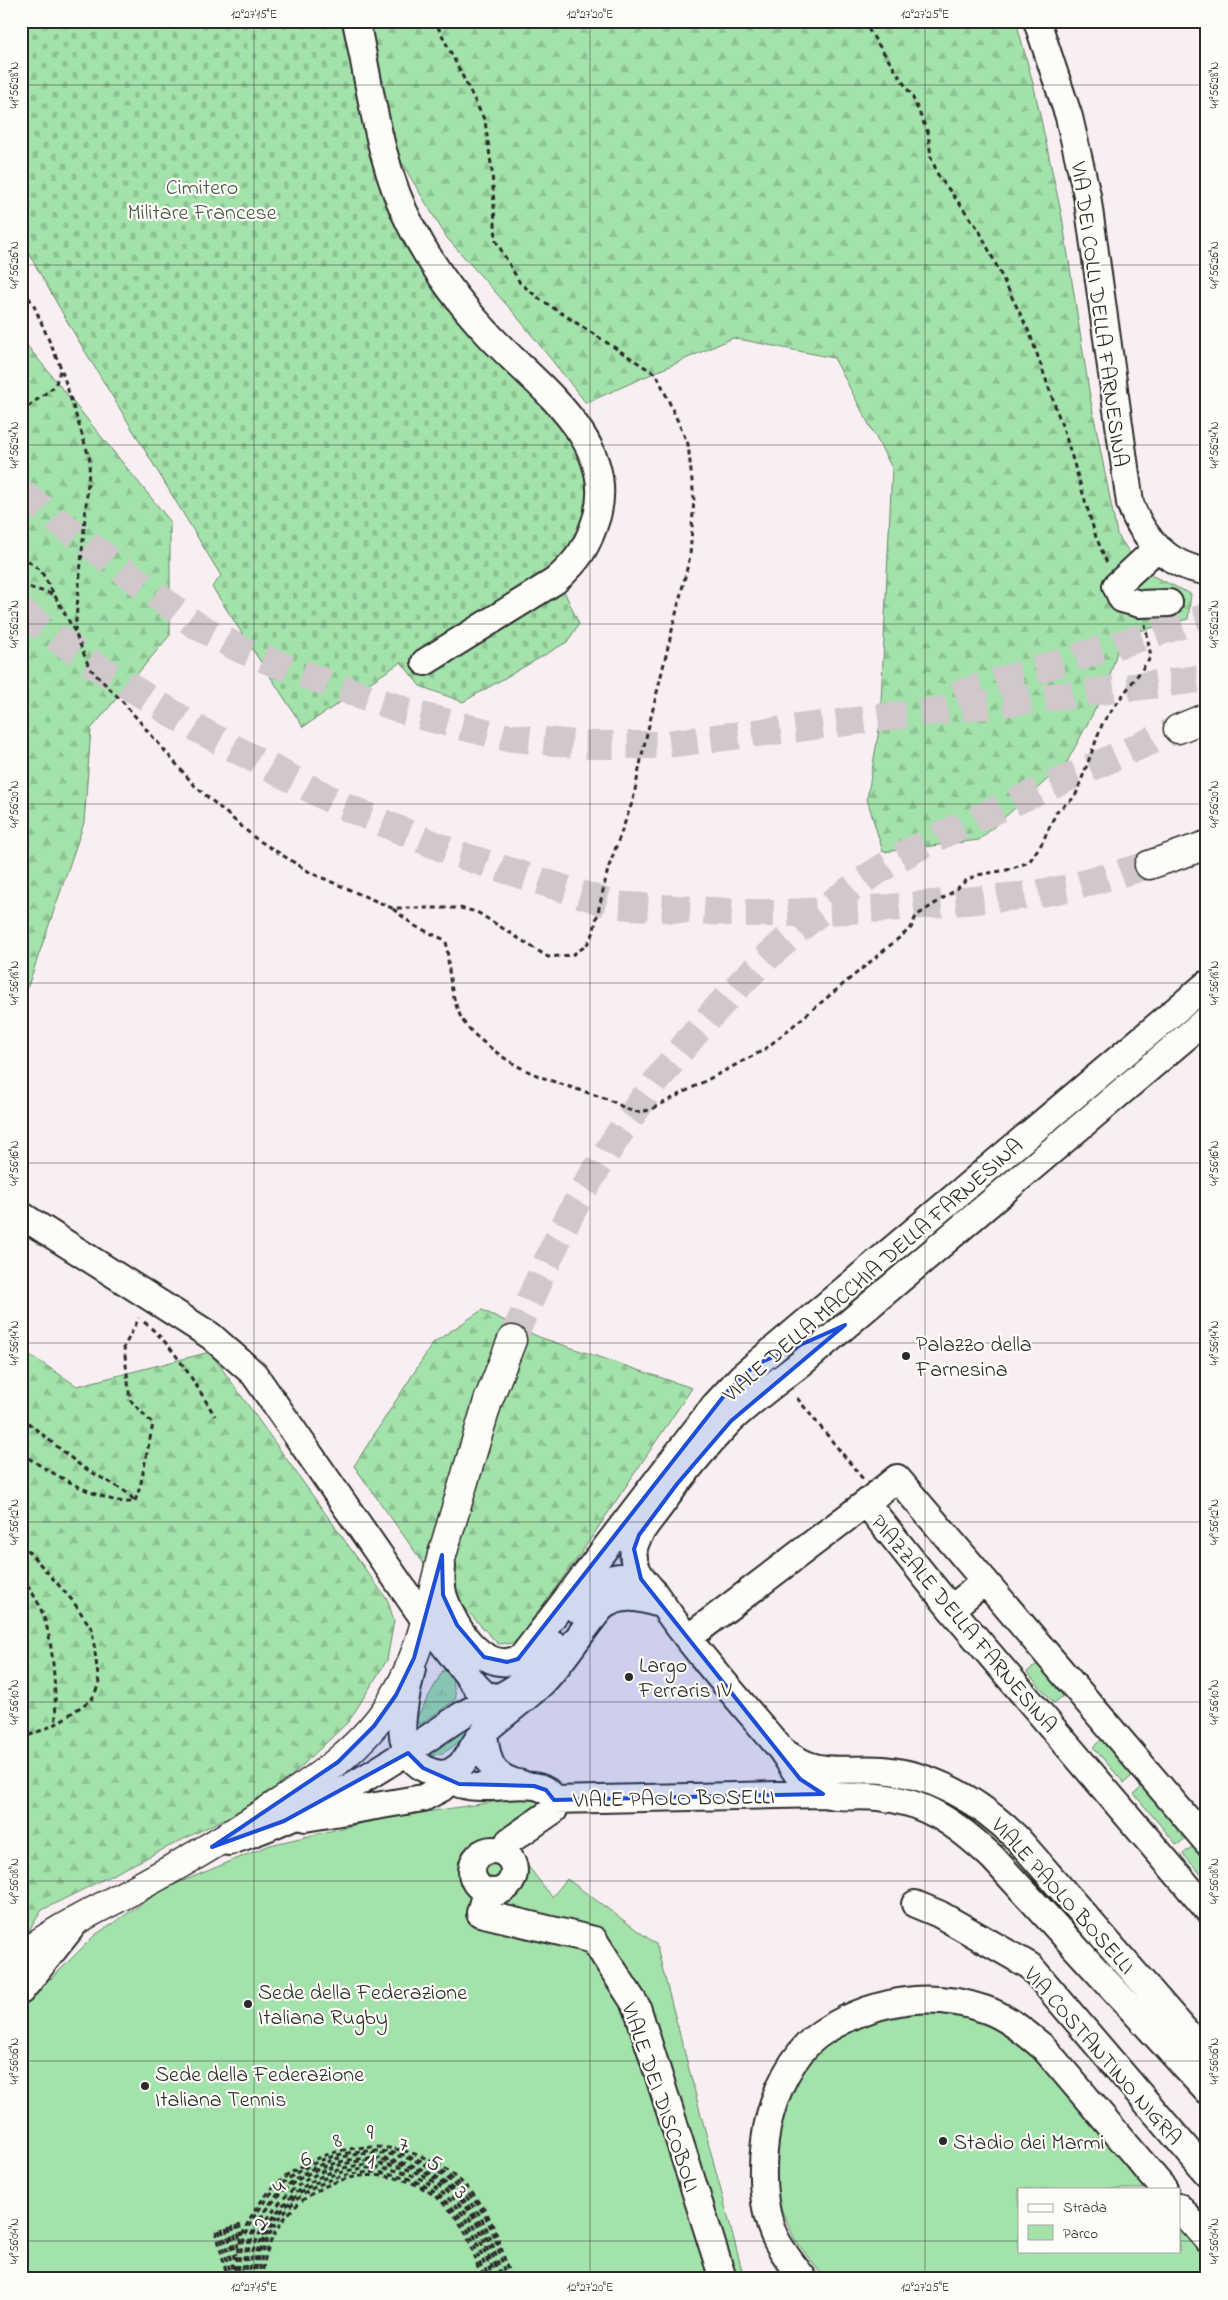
<svg xmlns="http://www.w3.org/2000/svg" width="1228" height="2300" viewBox="0 0 1228 2300" font-family="'Indie Flower',sans-serif">
<defs>
<pattern id="grass-tufts" width="24" height="20" patternUnits="userSpaceOnUse" patternTransform="scale(1.25)"><rect width="24" height="20" fill="#a3e2ab"/><path d="M3 7l-1-3M5 7V3M7 7l1-3M15 17l-1-3M17 17v-4M19 17l1-3" fill="none" stroke="#8cc293"/></pattern>
<pattern id="forest-firs" width="22" height="20" patternUnits="userSpaceOnUse" patternTransform="scale(1.25)"><rect width="22" height="20" fill="#a3e2ab"/><path d="M5 1l3.5 6h-7zM16 11l3.5 6h-7z" fill="#8cc293"/></pattern>
<pattern id="cemetery-stones" width="16" height="16" patternUnits="userSpaceOnUse" patternTransform="scale(1.25)"><rect width="16" height="16" fill="#a3e2ab"/><path d="M2 7V4a2 2 0 0 1 4 0v3zM10 15v-3a2 2 0 0 1 4 0v3z" fill="#8cc293"/></pattern>
</defs>
<rect width="100%" height="100%" fill="#f9eff2"/>
<filter id="ink" filterUnits="userSpaceOnUse"><feTurbulence type="fractalNoise" baseFrequency=".02" numOctaves="2"/><feDisplacementMap in="SourceGraphic" scale="10" xChannelSelector="R" yChannelSelector="G"/><feConvolveMatrix kernelMatrix="1 2 1 2 8 2 1 2 1" color-interpolation-filters="sRGB"/></filter>
<g filter="url(#ink)">
<!-- grass -->
<path fill="url(#grass-tufts)" stroke="#67866b" d="M445,1667l7,11 4,19 -2,4 -35,24 -3,-6z
M465,1722l8,2v5c-11,9 -34,35 -47,23z"/>
<!-- forest -->
<path fill="url(#forest-firs)" stroke="#67866b" d="M366,21h650l18,66 28,130 28,180 27,137 25,37 49,23 -3,25 -66,16 -16,54 -39,73 -88,78 -96,12 -16,-53 13,-75 12,-256 -58,-110 -101,-20 -147,65 -72,-90 -67,-75 -62,-103z
M21,338l149,183v114l-79,94 -7,94 -56,163 -7,9z
M482,1310l57,27 153,51 -111,165 -66,90 -17,1 -72,-77 -72,-101 79,-123z
M21,1349l56,37 133,-34 178,249 6,20 -7,39 -38,61 -63,60 -56,35 -188,94 -21,33z"/>
<!-- cemetery -->
<path fill="url(#cemetery-stones)" stroke="#67866b" d="M21,21h323l48,194 46,82 126,130 20,35 5,22 -1,26 -13,38 -20,23 24,53 -12,18 -104,60 -43,-16 -19,-24 -98,65 -91,-140 9,-11 -150,-248 -50,-88z"/>
<!-- green -->
<path fill="#a3e2ab" stroke="#67866b" d="M1037,1664l26,32 -9,7 -27,-31z
M1102,1739l31,36 -9,8 -31,-36z
M1143,1786l44,51 -10,8 -43,-51z
M534,1799l6,4v5l-36,27 48,62 15,-18 89,65 87,330 -4,1 1,4h-719v-305l13,-10 17,15 44,-44 69,-46 106,-44 115,-27 122,-18z
M1193,1846l14,16v19l-24,-27z
M951,2007l70,31 131,151h-133v62h160v-30l28,33v25h-382l-30,-39 -17,-38 -6,-30 14,-79 29,-40 56,-37z"/>
<g fill="none" stroke-linecap="round" stroke-linejoin="round">
<!-- highway-tunnel -->
<path stroke="#d0c8ca" stroke-width="28" stroke-dasharray="28 14" stroke-linecap="butt" d="M21,493l173,131 48,26 58,23 117,42 88,22 79,8h74l549,-67
M21,611l67,50 108,67 145,77 113,48 160,52 129,8h42l104,-5 140,-13 40,-7 80,-23
M955,695l252,-78
M512,1340c25,-55 48,-112 80,-164 76,-125 184,-248 312,-321 38,-22 79,-39 119,-57 51,-23 103,-46 155,-69"/>
<defs>
<path id="minor" d="M356,21c15,69 23,144 56,207 21,40 46,74 77,107 45,49 129,104 108,181 -9,30 -18,44 -42,65l-130,81
M1037,21l32,96 18,78 43,308c12,34 38,64 77,68
M1157,548l-41,38 6,13 18,5 29,-1
M1207,1019l-403,342c-25,20 -51,38 -74,60 -26,27 -50,57 -72,88 -8,11 -21,24 -24,39 -3,18 7,30 19,43 37,55 83,105 126,156 13,16 19,36 39,45 15,7 43,3 60,5 48,4 81,29 115,61l214,233
M21,1215l190,121 43,38 172,248 50,64 8,8 12,3
M442,1566c-1,11 -1,23 3,34 10,29 42,79 77,57l192,-251 27,-29 466,-393
M951,1609l34,-28
M578,1610c18,-25 30,-39 63,-31
M688,1638l178,-135
M412,1668c-6,33 -24,80 13,101 9,5 21,7 29,1 14,-8 18,-25 28,-36 19,-19 42,-33 61,-52 22,-23 38,-51 59,-75 20,-15 39,-9 61,-2
M484,1733c3,28 6,45 38,51
M784,1752c8,5 17,11 27,14 22,7 49,2 72,4 53,5 97,32 134,68l190,218
M443,1774c22,23 63,8 91,12 12,2 24,10 20,24l-45,31 -5,11
M554,1800l269,-6
M305,1818l118,-20 19,-10 13,-19
M228,1842c84,-27 160,-76 231,-125 16,-11 35,-16 51,-26 18,-10 33,-30 44,-47
M1207,1842l-310,-364 -31,25 85,106 256,300
M472 1871a21 21 0 1 1 42 0a21 21 0 1 1-42 0Z
M486,1891l-6,22 114,27 43,67 86,272
M915,1904l24,10 91,52 177,207
M21,1991l54,-68
M1179,2207l28,32
M804,2279c-11,-14 -23,-28 -30,-44 -12,-27 -13,-65 -9,-94 4,-34 19,-73 44,-98 11,-11 25,-18 39,-25 44,-20 89,-25 136,-9 22,7 42,24 60,39l120,141"/>
<path id="major" d="M21,1956c35,-28 76,-46 114,-67 45,-24 88,-49 130,-77 50,-32 101,-65 131,-118 25,-42 34,-92 46,-139"/>
<path id="highway" d="M1178,729l29,-12
M1149,865l58,-20
M442,1555l46,-154 24,-61"/>
</defs>
<!-- minor casing -->
<use href="#minor" stroke="#2b2b2b" stroke-width="30"/>
<!-- major casing -->
<use href="#major" stroke="#2b2b2b" stroke-width="31"/>
<!-- highway casing -->
<use href="#highway" stroke="#2b2b2b" stroke-width="31"/>
<!-- path -->
<path stroke="#2b2b2b" stroke-width="3" stroke-dasharray="5 4" stroke-linecap="butt" d="M863,21l49,75 16,37 3,24 7,18 41,55 51,104 36,103 30,100 12,28
M21,292l8,6 5,8 27,62 29,92 -15,171
M21,412l34,-26 6,-18
M21,555l20,16 34,61 14,35 8,9 25,25 73,85 60,52 56,35 81,35h68l17,4 71,45 24,-2 14,-9 7,-12 15,-65 25,-69 10,-50 47,-194 4,-57 -6,-55 -31,-69 -116,-75 -21,-17 -24,-42 -4,-70 -7,-50 -50,-100
M21,585l31,9
M393,909l22,17 30,14c3,6 2,11 3,18 1,19 5,46 15,63 6,9 15,17 24,24 39,32 70,37 117,53 21,7 25,19 48,11l112,-59 147,-122 5,-12 38,-25 13,-11 10,-5 30,-5 22,-8 13,-19 15,-32 18,-14 28,-75 48,-65 -6,-33
M144,1322c31,25 50,60 71,94
M797,1398l66,81
M21,1417l60,49 45,26 9,9
M21,1453c21,15 90,56 114,48l5,-14 13,-63 -23,-24 -6,-53 15,-29
M21,1543l51,57 20,29 7,55 -7,15 -36,25 -28,12h-7
M21,1579c35,34 33,99 35,144
M239,2224l3,12
M236,2225l4,16
M232,2226l6,21
M229,2227l7,28
M226,2228l9,33
M222,2229l12,43
M219,2230l13,49
M216,2231l12,48
M234,2279c4,-126 166,-180 243,-80 19,24 25,51 33,80
M237,2279c5,-123 158,-173 236,-80 20,23 26,51 33,80
M241,2279c8,-116 151,-172 228,-79 19,23 26,50 33,79
M245,2279c1,-118 152,-163 224,-73 17,21 23,47 30,73
M248,2279c8,-110 141,-161 215,-76 19,22 25,48 32,76
M252,2279c8,-110 147,-158 213,-67 15,20 21,43 27,67
M255,2279c6,-100 129,-150 199,-75 20,22 27,47 34,75
M259,2279c3,-100 130,-144 195,-69 18,20 24,44 30,69
M262,2279c5,-94 124,-140 188,-69 18,20 24,43 31,69"/>
<!-- minor -->
<use href="#minor" stroke="#fdfcf7" stroke-width="26"/>
<!-- major -->
<use href="#major" stroke="#fdfcf7" stroke-width="28"/>
<!-- highway -->
<use href="#highway" stroke="#fdfcf7" stroke-width="28"/>
</g>
</g>
<!-- marked area -->
<path fill="#1d4ed8" fill-opacity="0.2" stroke="#1d4ed8" stroke-width="4" stroke-linejoin="round" d="M845,1325l-114,96 -54,63 -38,51 -5,14 7,30 159,200 23,15 -269,6 -8,-10 -12,-4 -75,-2 -36,-16 -15,-15 -124,68 -72,26 126,-85 36,-36 22,-31 18,-37 28,-103 1,40 14,30 27,32 23,5 11,-3 209,-267 28,-27z"/>
<!-- ticks -->
<path fill="none" stroke="#2b2b2b" stroke-width="1" stroke-opacity="0.45" d="M254,21v2258M590,21v2258M925,21v2258M21,85h1186M21,265h1186M21,445h1186M21,624h1186M21,804h1186M21,983h1186M21,1163h1186M21,1343h1186M21,1522h1186M21,1702h1186M21,1881h1186M21,2061h1186M21,2241h998M1179,2241h28"/>
<!-- markers -->
<g fill="#2b2b2b" stroke="#fdfcf7" stroke-width="2">
<circle cx="906" cy="1356" r="5"/>
<circle cx="629" cy="1677" r="5"/>
<circle cx="248" cy="2004" r="5"/>
<circle cx="145" cy="2086" r="5"/>
<circle cx="943" cy="2141" r="5"/>
</g>
<g text-anchor="middle" stroke-width="4.5" stroke-linejoin="round" paint-order="stroke">
<!-- park labels -->
<g font-size="22" fill="#49594b" stroke="#fdfcf7">
<text x="202" y="194">Cimitero<tspan x="202" dy="25">Militare Francese</tspan></text>
</g>
<!-- street labels -->
<g font-size="22" fill="#2b2b2b" stroke="#fdfcf7">
<text transform="translate(1101 314) rotate(82)" y="8">VIA DEI COLLI DELLA FARNESINA</text>
<text transform="translate(872 1269) rotate(-41)" y="8">VIALE DELLA MACCHIA DELLA FARNESINA</text>
<text transform="translate(965 1623) rotate(50)" y="8">PIAZZALE DELLA FARNESINA</text>
<text transform="translate(674 1797) rotate(-1)" y="8">VIALE PAOLO BOSELLI</text>
<text transform="translate(1064 1895) rotate(48)" y="8">VIALE PAOLO BOSELLI</text>
<text transform="translate(1104 2055) rotate(49)" y="8">VIA COSTANTINO NIGRA</text>
<text transform="translate(662 2097) rotate(71)" y="8">VIALE DEI DISCOBOLI</text>
<text x="370" y="2139">9</text>
<text transform="translate(337 2139) rotate(-13)" y="8">8</text>
<text transform="translate(404 2143) rotate(13)" y="8">7</text>
<text transform="translate(305 2158) rotate(-27)" y="8">6</text>
<text x="371" y="2168">1</text>
<text transform="translate(435 2162) rotate(28)" y="8">5</text>
<text transform="translate(278 2186) rotate(-44)" y="8">4</text>
<text transform="translate(462 2191) rotate(45)" y="8">3</text>
<text transform="translate(259 2223) rotate(-61)" y="8">2</text>
</g>
<!-- poi labels -->
<g font-size="22" fill="#2b2b2b" stroke="#fdfcf7" text-anchor="start">
<text x="916" y="1351">Palazzo della<tspan x="916" dy="25">Farnesina</tspan></text>
<text x="639" y="1672">Largo<tspan x="639" dy="25">Ferraris IV</tspan></text>
<text x="258" y="1999">Sede della Federazione<tspan x="258" dy="25">Italiana Rugby</tspan></text>
<text x="155" y="2081">Sede della Federazione<tspan x="155" dy="25">Italiana Tennis</tspan></text>
<text x="953" y="2149">Stadio dei Marmi</text>
</g>
</g>
<!-- margin -->
<rect width="1228" height="2300" fill="none" stroke="#fdfcf7" stroke-width="55"/>
<!-- legend -->
<rect x="1018" y="2188" width="162" height="65" fill="#fdfcf7" stroke="#a9a8a5"/>
<rect x="1028" y="2204" width="25" height="8" fill="#fdfcf7" stroke="#a9a8a5"/>
<text x="1063" y="2212" font-size="15" fill="#2b2b2b">Strada</text>
<rect x="1028" y="2225" width="25" height="15" fill="#a3e2ab" stroke="#a9a8a5"/>
<text x="1063" y="2238" font-size="15" fill="#2b2b2b">Parco</text>
<rect x="28" y="28" width="1172" height="2244" fill="none" stroke="#2b2b2b" stroke-width="2"/>
<g font-size="12" text-anchor="middle" fill="#2b2b2b">
<text x="254" y="18">12°27'15"E</text>
<text x="590" y="18">12°27'20"E</text>
<text x="925" y="18">12°27'25"E</text>
<text transform="translate(14 85) rotate(-90)" y="4">41°56'28"N</text>
<text transform="translate(1214 85) rotate(-90)" y="4">41°56'28"N</text>
<text transform="translate(14 265) rotate(-90)" y="4">41°56'26"N</text>
<text transform="translate(1214 265) rotate(-90)" y="4">41°56'26"N</text>
<text transform="translate(14 445) rotate(-90)" y="4">41°56'24"N</text>
<text transform="translate(1214 445) rotate(-90)" y="4">41°56'24"N</text>
<text transform="translate(14 624) rotate(-90)" y="4">41°56'22"N</text>
<text transform="translate(1214 624) rotate(-90)" y="4">41°56'22"N</text>
<text transform="translate(14 804) rotate(-90)" y="4">41°56'20"N</text>
<text transform="translate(1214 804) rotate(-90)" y="4">41°56'20"N</text>
<text transform="translate(14 983) rotate(-90)" y="4">41°56'18"N</text>
<text transform="translate(1214 983) rotate(-90)" y="4">41°56'18"N</text>
<text transform="translate(14 1163) rotate(-90)" y="4">41°56'16"N</text>
<text transform="translate(1214 1163) rotate(-90)" y="4">41°56'16"N</text>
<text transform="translate(14 1343) rotate(-90)" y="4">41°56'14"N</text>
<text transform="translate(1214 1343) rotate(-90)" y="4">41°56'14"N</text>
<text transform="translate(14 1522) rotate(-90)" y="4">41°56'12"N</text>
<text transform="translate(1214 1522) rotate(-90)" y="4">41°56'12"N</text>
<text transform="translate(14 1702) rotate(-90)" y="4">41°56'10"N</text>
<text transform="translate(1214 1702) rotate(-90)" y="4">41°56'10"N</text>
<text transform="translate(14 1881) rotate(-90)" y="4">41°56'08"N</text>
<text transform="translate(1214 1881) rotate(-90)" y="4">41°56'08"N</text>
<text transform="translate(14 2061) rotate(-90)" y="4">41°56'06"N</text>
<text transform="translate(1214 2061) rotate(-90)" y="4">41°56'06"N</text>
<text transform="translate(14 2241) rotate(-90)" y="4">41°56'04"N</text>
<text transform="translate(1214 2241) rotate(-90)" y="4">41°56'04"N</text>
<text x="254" y="2291">12°27'15"E</text>
<text x="590" y="2291">12°27'20"E</text>
<text x="925" y="2291">12°27'25"E</text>
</g>
</svg>
